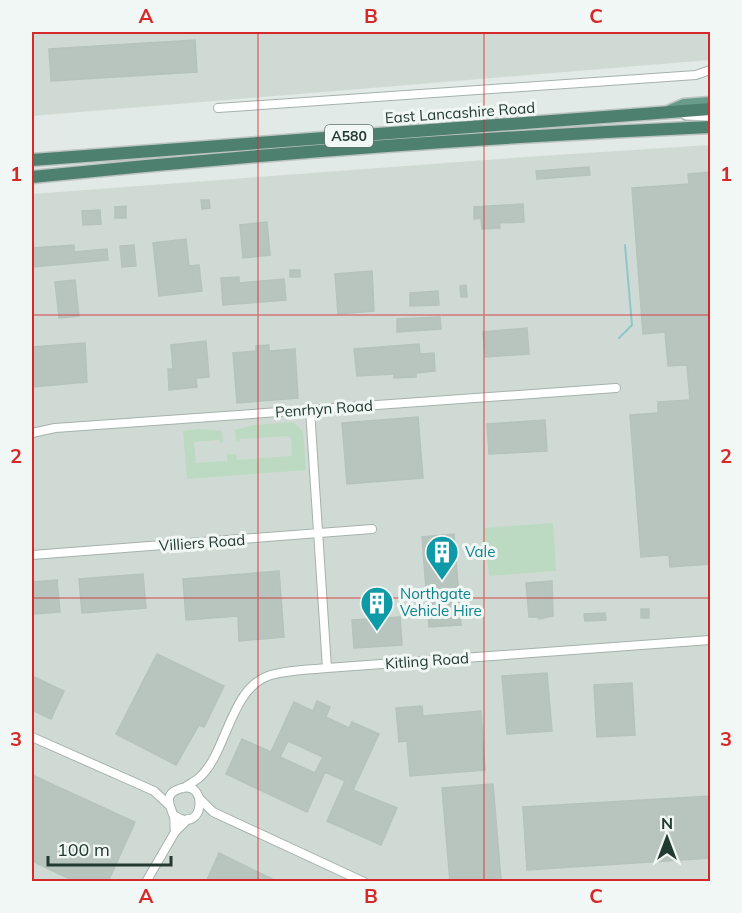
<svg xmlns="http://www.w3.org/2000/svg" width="742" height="913" viewBox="0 0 742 913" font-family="Mulish,sans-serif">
<rect width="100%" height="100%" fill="#e1eae6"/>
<!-- built -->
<path fill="#d0dad4" d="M32,32h678v28l-678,56z
M710,145v736l-678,1v-688l493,-37z"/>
<!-- green -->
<path fill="#bcdac2" d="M294,422l9,10 3,38 -119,9 -4,-48 15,-2 24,2 1,10 -2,3 -2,-4 -25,2 2,21 31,-2v-7h9l1,6 55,-4 -1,-17 -2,-3 -49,3 -1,4 -3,-3 -1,-10 19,-5z
M553,523l3,48 -67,5 -5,-48z"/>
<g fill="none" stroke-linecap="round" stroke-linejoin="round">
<!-- stream -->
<path stroke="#8ec6cb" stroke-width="2" d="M619,338l13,-13 -7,-80"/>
</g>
<!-- building -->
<path fill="#b7c5be" stroke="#b4c3bc" stroke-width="1.5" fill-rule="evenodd" d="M195,40l2,32 -146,9 -2,-32z
M589,167l1,8 -53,4 -1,-8z
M711,172v392l-41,3 -1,-12 -28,2 -11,-142 28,-2v-11l32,-2 -3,-35 -19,1 -3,-34 -22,2 -11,-146 57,-4 -1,-10z
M201,200h8l1,8 -8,1z
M523,204l1,18 -25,1 1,5 -18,1 -1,-11 -7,1v-12z
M126,206v12h-11v-11z
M100,210l1,14 -18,1 -1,-14z
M267,222l3,33 -27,3 -3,-33z
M186,239l3,27 10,-1 3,26 -43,5 -6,-53z
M74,245v7l33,-3 1,11 -76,7v-19z
M134,245l2,21 -14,1 -2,-21z
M290,270h10v7h-10z
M372,271l2,40 -36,3 -3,-40z
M239,277v6l45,-4 2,21 -63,5 -2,-27z
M75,280l4,36 -20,2 -4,-36z
M466,285l1,12h-6l-1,-11z
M438,291l1,14 -29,1v-13z
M440,317l1,12 -44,3v-13z
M527,328l2,26 -44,3 -2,-25z
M206,341l3,36 -13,1 1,9 -28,3 -1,-21h5l-2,-24z
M85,343l2,39 -55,5v-40z
M419,344l1,10 14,-1 1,18 -19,2v4l-22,1v-4l-37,2 -3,-27z
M269,345v6l26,-2 3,49 -61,5 -4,-50 23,-2v-5z
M418,417l5,61 -76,6 -5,-61z
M545,420l2,31 -58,3 -2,-30z
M454,534l7,91 -32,2 -7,-90z
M279,571l5,66 -45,4 -1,-25 -52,4 -3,-41z
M143,574l3,34 -64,5 -3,-34z
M57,580l3,32 -28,2v-32z
M552,581l1,35 -14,3v-2h-10l-3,-34z
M641,609h8v9h-8z
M605,613l1,7 -21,1 -1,-7z
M400,617l2,28 -48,3 -2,-28z
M157,654l67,32 -20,41 -5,-2 -23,40 -60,-31z
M547,673l5,58 -45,3 -5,-58z
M32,676l32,15 -13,28 -19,-9z
M632,683l3,52 -38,2 -3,-52z
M317,701l13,6 -4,10 23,11 3,-6 27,12 -26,56 44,18 -16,37 -54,-24 18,-40 -20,-9 -18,40 -81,-38 16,-35 29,13 23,-50 19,9zM288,741l35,16 -8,16 -35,-16z
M422,706l1,10 58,-5 4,59 -75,6 -3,-35 -8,1 -3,-34z
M32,775l103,47 -27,60h-32l-44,-21z
M493,784l8,96 -51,2 -8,-94z
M711,796v62l-184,12 -4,-63z
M219,853l59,29h-72z"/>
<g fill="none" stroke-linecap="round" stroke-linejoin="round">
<defs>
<path id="minor" d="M218,108l478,-33 14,-5
M310,410l17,258
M32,433l23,-5 561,-40
M32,555l340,-26
M32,737l122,54 15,14
M184,788c5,-4 12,-7 16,-11 27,-25 30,-87 68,-101 18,-6 41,-6 59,-8l383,-28
M200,799l13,13 151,70
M174,815c31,22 35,-38 5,-26 -17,6 -8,18 -5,28 1,5 0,10 1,15
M146,882l29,-50 13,-13"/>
<path id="tertiary" d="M686,115l24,1"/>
<path id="primary" d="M670,111l14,-6 26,-2"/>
<path id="trunk" d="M32,160l678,-51
M32,177c226,-23 451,-40 678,-50"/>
</defs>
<!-- minor casing -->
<use href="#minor" stroke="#a4b2ac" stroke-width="10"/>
<!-- tertiary casing -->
<use href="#tertiary" stroke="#a4b2ac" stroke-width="12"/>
<!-- primary casing -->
<use href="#primary" stroke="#bdc4c2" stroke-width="15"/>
<!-- trunk casing -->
<use href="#trunk" stroke="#bdc4c2" stroke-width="15"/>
<!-- minor -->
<use href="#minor" stroke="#fff" stroke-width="8"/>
<!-- tertiary -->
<use href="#tertiary" stroke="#fff" stroke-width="9"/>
<!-- primary -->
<use href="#primary" stroke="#6a9c8b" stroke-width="12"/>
<!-- trunk -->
<use href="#trunk" stroke="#4e8070" stroke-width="12"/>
</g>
<!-- grid -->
<path fill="none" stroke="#d62828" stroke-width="1.5" stroke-opacity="0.55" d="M258,32v850M484,32v850M32,315h678M32,598h678"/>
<!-- icons -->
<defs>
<symbol id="building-pin" viewBox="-11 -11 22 30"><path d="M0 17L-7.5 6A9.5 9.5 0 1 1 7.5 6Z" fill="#0f9aa8" stroke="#f1f7f4"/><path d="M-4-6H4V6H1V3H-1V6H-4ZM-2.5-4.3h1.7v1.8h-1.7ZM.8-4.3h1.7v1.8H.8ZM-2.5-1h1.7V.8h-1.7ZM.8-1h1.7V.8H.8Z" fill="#fff"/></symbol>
</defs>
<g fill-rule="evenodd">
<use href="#building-pin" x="423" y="533" width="38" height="52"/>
<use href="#building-pin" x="358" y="584" width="38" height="52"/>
</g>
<g text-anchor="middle" stroke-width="6" stroke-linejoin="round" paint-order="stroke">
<!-- shield labels -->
<rect fill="#f1f7f4" stroke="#61736c" stroke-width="1.5" x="325" y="125" width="48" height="22" rx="4.5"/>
<g font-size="14" font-weight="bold" fill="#233a32">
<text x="349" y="141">A580</text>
</g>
<!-- street labels -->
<g font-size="15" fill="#233a32" stroke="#f1f7f4">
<text transform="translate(460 113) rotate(-4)" y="5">East Lancashire Road</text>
<text transform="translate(324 409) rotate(-4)" y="5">Penrhyn Road</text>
<text transform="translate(202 543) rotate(-4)" y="5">Villiers Road</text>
<text transform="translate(427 661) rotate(-4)" y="5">Kitling Road</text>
</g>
<!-- culture labels -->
<g font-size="15" fill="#0d838f" stroke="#f1f7f4" text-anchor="start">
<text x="465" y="557">Vale</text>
<text x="400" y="599">Northgate<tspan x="400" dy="17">Vehicle Hire</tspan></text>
</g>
</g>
<!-- border -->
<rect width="742" height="913" fill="none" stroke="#f1f7f4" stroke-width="66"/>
<!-- north arrow -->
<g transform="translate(667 838)" stroke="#f1f7f4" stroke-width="4.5" paint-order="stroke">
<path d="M0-4.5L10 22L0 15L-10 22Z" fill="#233a32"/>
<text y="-9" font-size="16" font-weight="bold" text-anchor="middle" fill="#233a32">N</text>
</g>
<!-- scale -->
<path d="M48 856v9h123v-9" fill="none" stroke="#233a32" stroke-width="3"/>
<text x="57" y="856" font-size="18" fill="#233a32" stroke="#f1f7f4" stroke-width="4.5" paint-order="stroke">100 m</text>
<rect x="33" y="33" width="676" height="847" fill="none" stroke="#d62828" stroke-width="2"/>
<g font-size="20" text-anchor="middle" font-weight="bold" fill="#d62828">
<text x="146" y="23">A</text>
<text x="371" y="23">B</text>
<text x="596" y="23">C</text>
<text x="16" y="181">1</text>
<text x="726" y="181">1</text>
<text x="16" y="463">2</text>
<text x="726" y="463">2</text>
<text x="16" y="746">3</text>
<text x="726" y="746">3</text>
<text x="146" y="903">A</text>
<text x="371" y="903">B</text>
<text x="596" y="903">C</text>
</g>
</svg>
